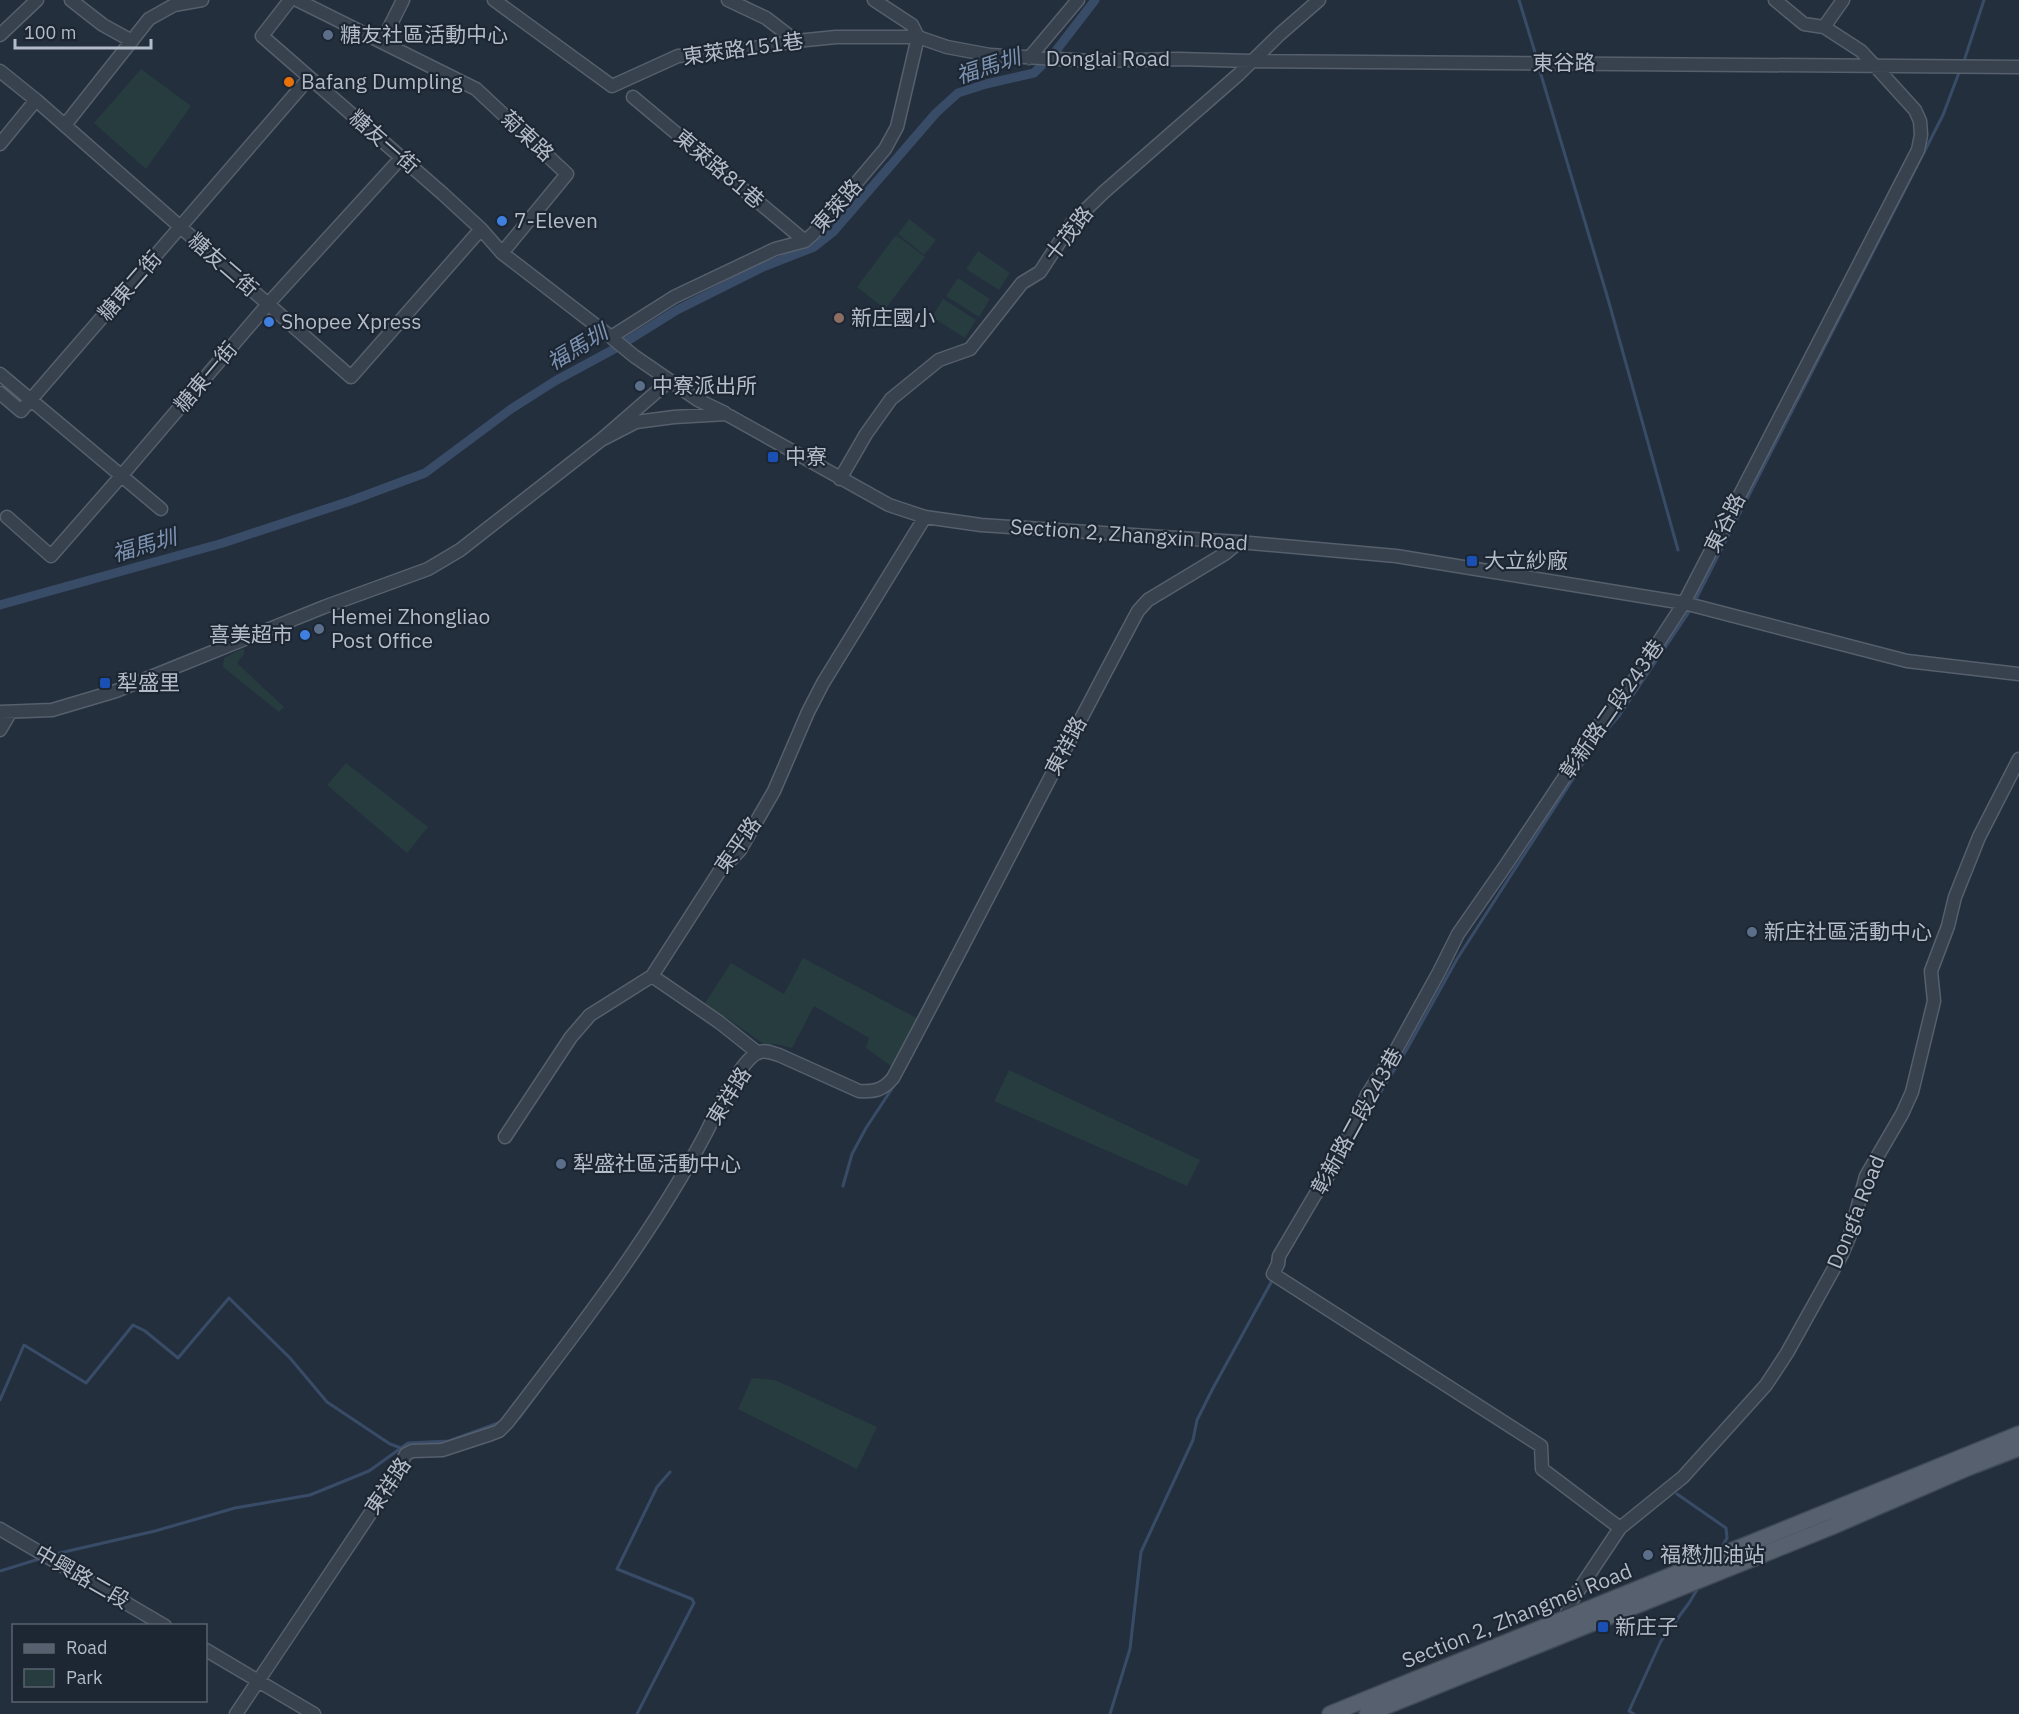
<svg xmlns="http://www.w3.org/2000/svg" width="2019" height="1714" viewBox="0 0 2019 1714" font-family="'IBM Plex Sans','Noto Sans TC',sans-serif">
<rect width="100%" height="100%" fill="#242f3e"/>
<!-- green -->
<path fill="#263c3f" d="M141,69l50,37 -45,63 -52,-46z
M909,219l27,21 -12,15 -26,-21z
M896,235l29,22 -40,52 -28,-22z
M978,251l32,22 -11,17 -33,-21z
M958,278l32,21 -11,18 -33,-21z
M943,299l33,21 -11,18 -33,-21z
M244,648v6l-7,9 47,44 -5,5 -56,-45 1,-9z
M346,763l82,64 -21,26 -80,-68z
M803,958l123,65 -28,48 -32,-23 3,-10 -55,-32 -22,42 -16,-4 -9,2 -62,-43 26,-40 53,31z
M1009,1070l191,90 -13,26 -193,-85z
M752,1378l23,2 102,47 -20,42 -119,-60z"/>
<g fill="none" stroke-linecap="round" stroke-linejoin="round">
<!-- stream -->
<path stroke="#394c67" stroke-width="3" d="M1519,0l18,59
M1963,64l21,-64
M1539,68l69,231 70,251
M1694,603l249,-488 17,-45
M947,988l21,-39
M1360,1126l47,-77 50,-90 141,-219 21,-24 72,-107
M689,1175l16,-28
M843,1186l9,-32 14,-26 31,-47
M0,1400l24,-55 62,38 47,-58 12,6 33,27 51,-60 61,60 37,44 63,42 11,4
M519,1418l23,-31
M1677,1494l49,34 1,10 -6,11
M51,1555l104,-24 80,-23 75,-13 59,-24 39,-28 41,-2 52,-19
M0,1571l42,-13
M637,1714l57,-111 -2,-4 -75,-30 40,-82 13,-15
M1110,1714l20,-65 11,-97 52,-112 4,-20 15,-30 62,-113
M1634,1714l-5,-3 32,-70 28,-38 9,-15"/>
<!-- canal -->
<path stroke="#394c67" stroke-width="9" d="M0,605l223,-62 127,-42 75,-28 86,-64 44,-28 61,-33 61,-38 86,-43 51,-20 19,-15 103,-119 22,-20 28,-9 48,-11 21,-21 40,-52"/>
<defs>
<path id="minor" d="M71,0l32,25 29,16
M290,0l-28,36 181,158 38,35 21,24 109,84 23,19 64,44 27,13
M297,0l179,89 91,85 -65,79
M494,0l118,86 66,-30 59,-5 59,-10 40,-4h82
M728,0l38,18 30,23
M874,0l38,25 6,12 29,10 43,8 102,6 86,-2 74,2 767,6
M1824,27l19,-27
M0,35l37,-35
M382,42l21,-42
M1029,58l49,-58
M0,71l36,29 315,277 130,-148
M633,97l172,144
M65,125l84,-106 25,-14 28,-5
M0,144l36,-44
M611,337l63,-40 101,-48 30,-8 9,-8 71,-84 12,-22 21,-90
M0,374l161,135
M0,393l21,18 288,-333
M601,440l35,-18 38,-5 52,-3 163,91 36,12 56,8 258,17 157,14 288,47 223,58 112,13
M840,479l26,-45 25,-35 48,-39 31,-11 52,-66 18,-11 32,-49 32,-31 135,-118 41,-40 39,-34
M7,517l44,39 71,-81 146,-171 133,-146
M0,712l52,-2 64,-19 208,-84 104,-38 32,-19 141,-110 68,-59
M0,730l10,-17
M652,976l67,46 39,31
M505,1137l66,-100 19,-22 62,-39 67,-104 21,-22 34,-59 34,-79 15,-29 102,-166
M1620,1528l-78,-59 -1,-23 -268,-172 5,-10 1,-8 36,-61 22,-33 30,-67 29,-45 43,-78 19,-38 48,-69 96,-144 19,-21 63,-97 234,-453 3,-15 -1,-14 -5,-11 -40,-44 -14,-15 -37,-24 -20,-3 -29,-24
M0,1529l165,97
M1567,1624l-2,-4 5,-17 50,-75 63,-51 83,-92 21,-32 55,-99 8,-19 16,-59 36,-62 10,-22 22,-91 -3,-30 17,-45 7,-29 24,-60 40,-78
M206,1650l108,64
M236,1714l154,-230 16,-30 6,-3 30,-1 49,-16 8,-3 8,-8c71,-93 144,-186 199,-290 10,-20 32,-69 51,-80 7,-4 15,0 22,2l80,36c16,1 24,-1 34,-13 83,-155 162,-312 245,-467l10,-11 78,-47 13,-11"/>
<path id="major" d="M1330,1714l689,-280
M1367,1714l464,-187 136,-59 52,-20"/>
</defs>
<!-- minor casing -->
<use href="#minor" stroke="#565f6c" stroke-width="15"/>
<!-- major casing -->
<use href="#major" stroke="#414a57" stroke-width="18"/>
<!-- minor -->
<use href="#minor" stroke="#38414e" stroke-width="12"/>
<!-- major -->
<use href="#major" stroke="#56606e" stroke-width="15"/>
</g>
<!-- markers -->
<g fill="#5c6f8a" stroke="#1d2633" stroke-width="2">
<circle cx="328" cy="35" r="6"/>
<circle cx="640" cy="386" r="6"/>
<circle cx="319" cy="629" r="6"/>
<circle cx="1752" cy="932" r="6"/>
<circle cx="561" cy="1164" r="6"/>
<circle cx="1648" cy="1555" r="6"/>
</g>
<circle fill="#e8710a" stroke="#1d2633" stroke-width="2" cx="289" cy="82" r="6"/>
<g fill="#3f7fe0" stroke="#1d2633" stroke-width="2">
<circle cx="502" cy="221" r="6"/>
<circle cx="269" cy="322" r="6"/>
<circle cx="305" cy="635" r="6"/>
</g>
<circle fill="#8d6e63" stroke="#1d2633" stroke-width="2" cx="839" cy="318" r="6"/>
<g fill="#1a4fb4" stroke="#1d2633" stroke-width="2">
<rect x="767" y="451" width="12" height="12" rx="3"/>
<rect x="1466" y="555" width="12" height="12" rx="3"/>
<rect x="99" y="677" width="12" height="12" rx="3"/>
<rect x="1597" y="1621" width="12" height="12" rx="3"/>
</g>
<g text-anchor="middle" stroke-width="4.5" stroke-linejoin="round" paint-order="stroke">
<!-- poi labels -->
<g font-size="21" fill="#b4bcc9" stroke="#1d2633" text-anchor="start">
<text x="340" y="42">糖友社區活動中心</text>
<text x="301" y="89">Bafang Dumpling</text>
<text x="514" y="228">7-Eleven</text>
<text x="851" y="325">新庄國小</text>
<text x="281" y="329">Shopee Xpress</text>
<text x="652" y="393">中寮派出所</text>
<text x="785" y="464">中寮</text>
<text x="1484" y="568">大立紗廠</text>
<text x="331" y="624">Hemei Zhongliao<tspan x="331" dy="24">Post Office</tspan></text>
<text x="293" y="642" text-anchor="end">喜美超市</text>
<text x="117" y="690">犁盛里</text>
<text x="1764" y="939">新庄社區活動中心</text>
<text x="573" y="1171">犁盛社區活動中心</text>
<text x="1660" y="1562">福懋加油站</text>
<text x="1615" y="1634">新庄子</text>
</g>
<!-- street labels -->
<g font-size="21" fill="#b4bcc9" stroke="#1d2633">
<text transform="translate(743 49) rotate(-8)" y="7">東萊路151巷</text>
<text x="1108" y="66">Donglai Road</text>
<text x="1564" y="70">東谷路</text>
<text transform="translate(527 136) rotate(43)" y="7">菊東路</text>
<text transform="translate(384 142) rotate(41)" y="7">糖友一街</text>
<text transform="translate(719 169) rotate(40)" y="7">東萊路81巷</text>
<text transform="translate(837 206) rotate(-49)" y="7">東萊路</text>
<text transform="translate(1069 234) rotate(-52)" y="7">十茂路</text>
<text transform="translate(223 265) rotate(41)" y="7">糖友二街</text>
<text transform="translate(130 286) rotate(-49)" y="7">糖東二街</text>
<text transform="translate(206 377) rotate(-50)" y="7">糖東一街</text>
<text transform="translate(1725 523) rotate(-63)" y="7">東谷路</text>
<text transform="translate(1129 535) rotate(4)" y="7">Section 2, Zhangxin Road</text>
<text transform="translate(1612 709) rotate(-55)" y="7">彰新路二段243巷</text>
<text transform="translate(1066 746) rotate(-62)" y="7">東祥路</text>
<text transform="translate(738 845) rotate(-55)" y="7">東平路</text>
<text transform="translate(729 1096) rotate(-58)" y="7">東祥路</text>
<text transform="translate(1357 1121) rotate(-61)" y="7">彰新路二段243巷</text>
<text transform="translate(1856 1212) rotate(-68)" y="7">Dongfa Road</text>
<text transform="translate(388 1486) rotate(-56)" y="7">東祥路</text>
<text transform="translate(82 1577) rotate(30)" y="7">中興路二段</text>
<text transform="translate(1517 1616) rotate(-22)" y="7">Section 2, Zhangmei Road</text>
</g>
<!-- water labels -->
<g font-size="22" font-style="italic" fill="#7c92b1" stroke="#1d2633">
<text transform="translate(988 66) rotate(-18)" y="8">福馬圳</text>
<text transform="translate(577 347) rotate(-31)" y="8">福馬圳</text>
<text transform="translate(144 545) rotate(-16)" y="8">福馬圳</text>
</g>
</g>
<!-- legend -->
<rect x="12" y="1624" width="195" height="78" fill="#1d2633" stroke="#59626f" stroke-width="1.5"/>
<rect x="24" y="1644" width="30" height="9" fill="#56606e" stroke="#59626f" stroke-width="1.5"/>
<text x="66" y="1654" font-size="18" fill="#b4bcc9">Road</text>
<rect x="24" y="1669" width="30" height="18" fill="#263c3f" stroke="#59626f" stroke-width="1.5"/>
<text x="66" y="1684" font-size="18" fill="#b4bcc9">Park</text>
<!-- scale -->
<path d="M15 39v9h136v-9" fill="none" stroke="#b4bcc9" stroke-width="3"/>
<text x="24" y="39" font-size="18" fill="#b4bcc9" stroke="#1d2633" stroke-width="4.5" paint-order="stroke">100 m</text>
</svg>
